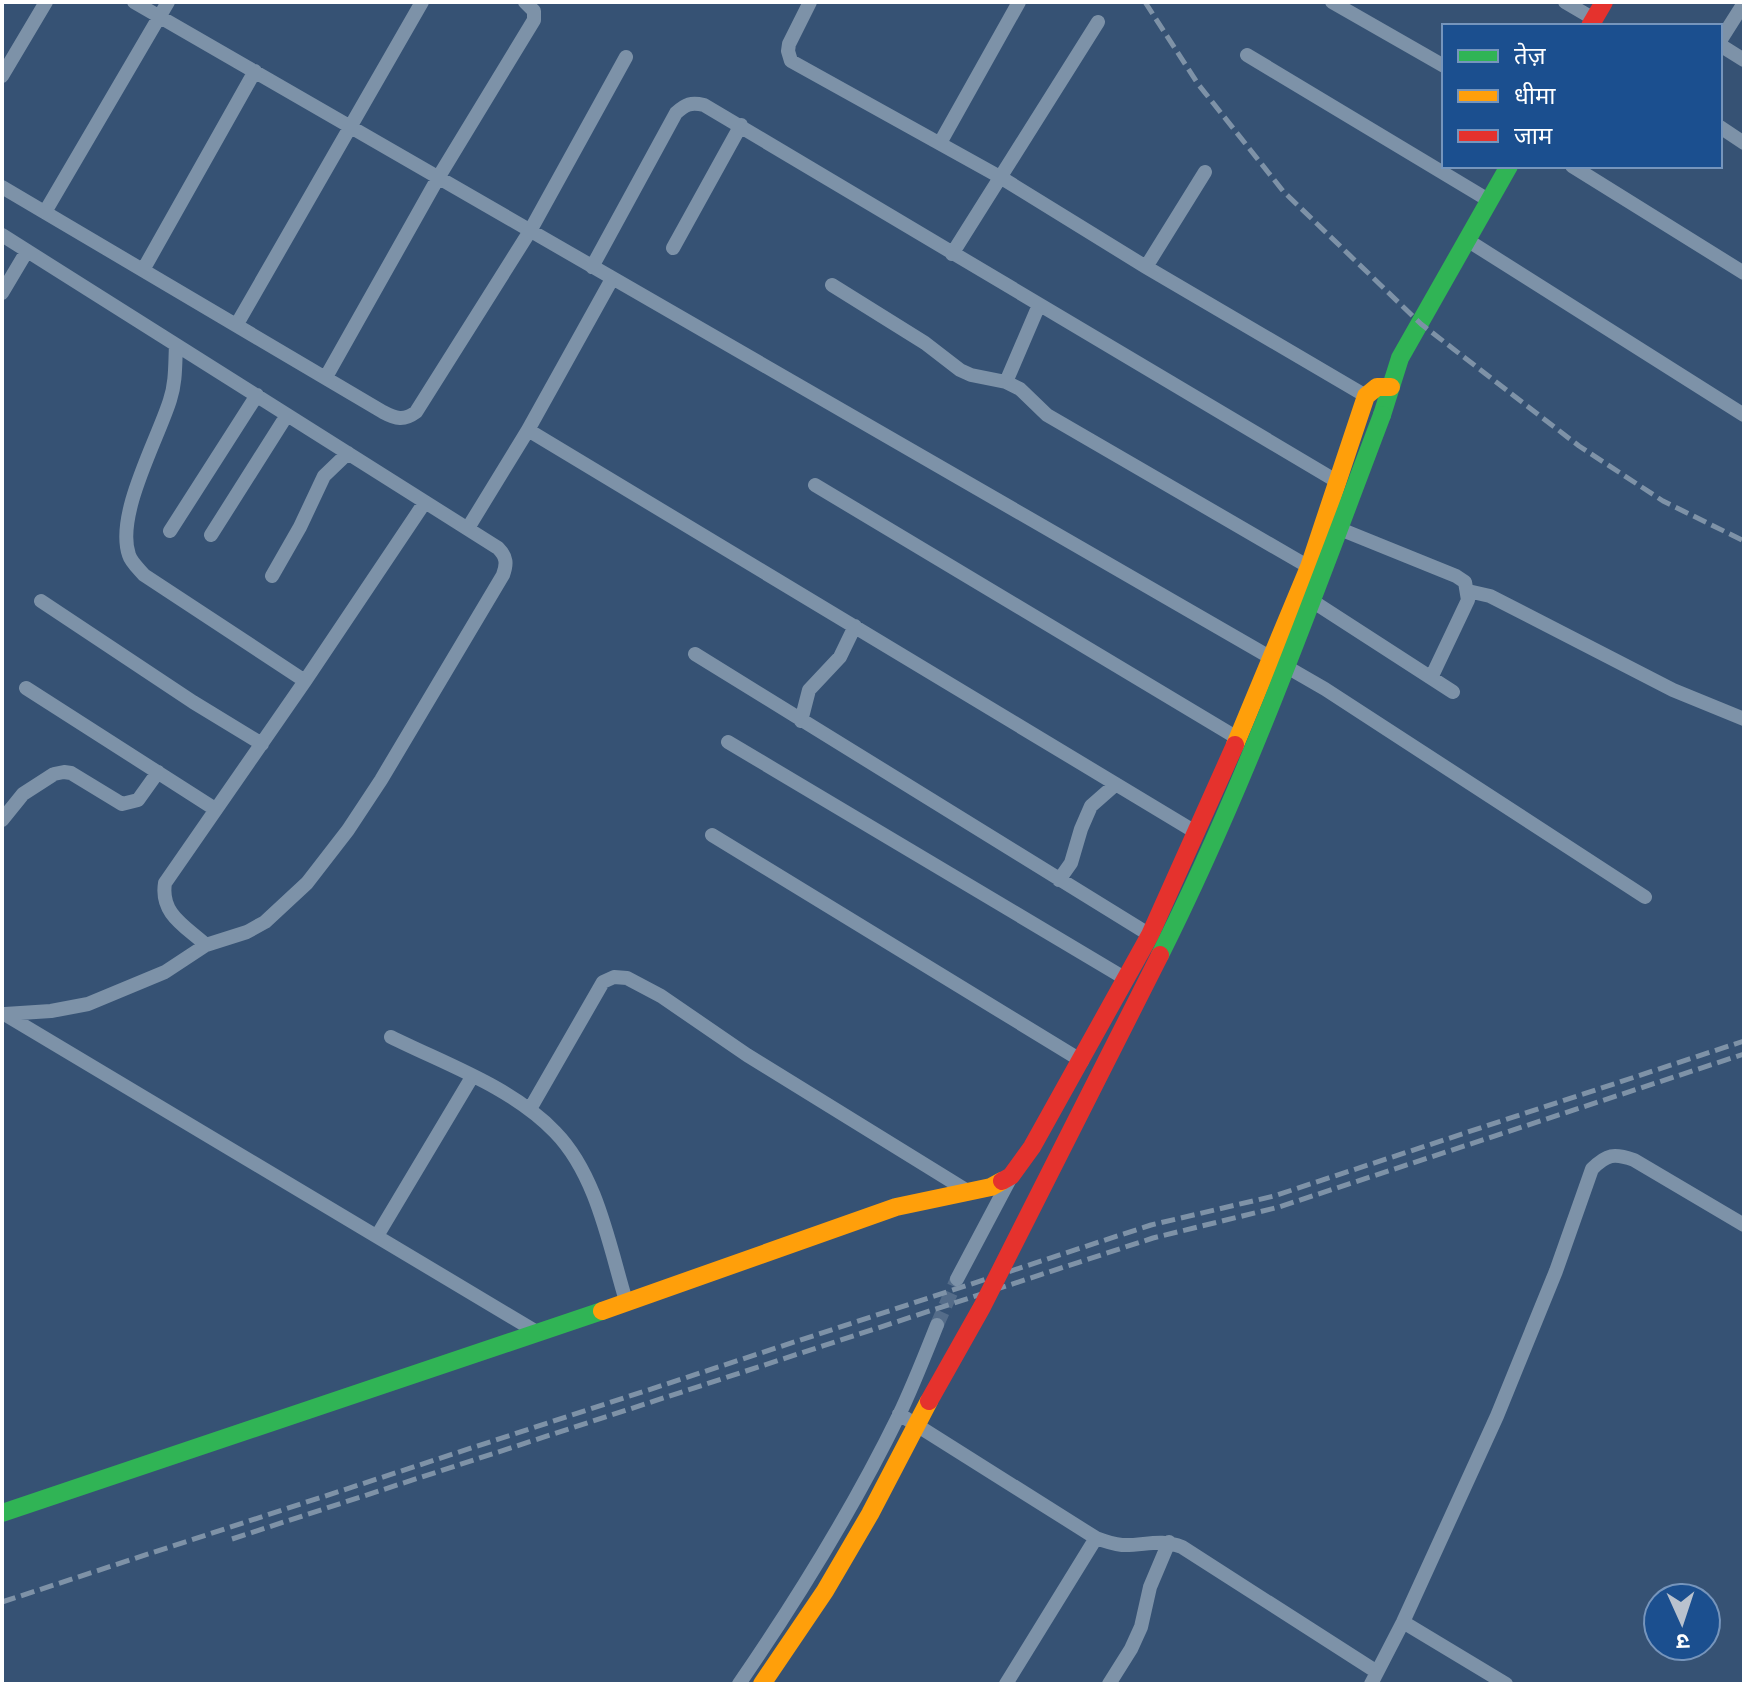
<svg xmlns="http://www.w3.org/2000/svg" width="1746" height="1686" viewBox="0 0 1746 1686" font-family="'Noto Sans','Noto Sans Devanagari',sans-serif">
<rect width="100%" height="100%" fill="#365274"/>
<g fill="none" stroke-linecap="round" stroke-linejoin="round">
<!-- street-tunnel -->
<path stroke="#546c89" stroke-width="14" stroke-dasharray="14 7" stroke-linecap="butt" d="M937,1325l20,-46"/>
<!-- street -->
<path stroke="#7d92a8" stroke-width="14" d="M134,2l1191,687 320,208
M810,2l-21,42 -1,7 3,10 209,116 146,90 220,129
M1332,2l112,64
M1565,2l29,17
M1720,41l24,-38
M1720,45l24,15
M1247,55l243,146
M2,76l44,-74
M1720,127l24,16
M940,143l79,-141
M1572,166l172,107
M2,187l381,225c13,7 21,9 33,0l114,-181 96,-174
M45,212l123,-210
M2,235l496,313c9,9 9,16 5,27l-122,205 -33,50 -41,53 -42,39 -18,10 -41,13 -41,27 -77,32 -37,7 -46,3
M1467,240l277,175
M673,248l68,-123
M952,254l146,-232
M592,267l84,-154c10,-9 15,-11 28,-8l634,377
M1146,267l59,-95
M143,270l112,-199
M832,285l93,58 35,27 11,5 35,7 14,7 27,26 262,152
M2,293l25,-42
M237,324l185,-322
M176,345c-1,19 0,37 -6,55 -12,39 -55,115 -41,155 2,7 10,14 15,20l161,106
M326,377l112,-199 96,-158v-9l-9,-9
M1006,382l33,-77
M528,430l669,403
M815,485l424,254
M1330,525l126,51 9,6 3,18 -37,78
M468,528l60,-98 84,-151
M170,531l87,-136
M211,535l76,-120
M272,576l28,-49 24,-51 24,-23
M1468,591l22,5 183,94 71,29
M1306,597l147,95
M41,601l152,101 69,42
M695,654l455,281
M26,688l189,121
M801,721l8,-31 31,-33 15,-31
M728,742l398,237
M2,820l21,-26 31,-20 10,-2 7,1 51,31 16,-4 20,-28
M712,835l370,226
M1059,880l12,-17 10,-34 10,-23 25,-22
M206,945c-21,-19 -46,-31 -41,-62l140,-202 120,-179
M6,1015l529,316
M391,1037c54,27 121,50 164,95 42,43 54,113 71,169
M530,1109l73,-127 11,-5 13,1 34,18 86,59 222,137
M377,1236l95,-159
M957,1279l54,-102
M899,1414l197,124c8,3 17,6 26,7 22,1 38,-7 60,2l195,125
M1403,1622l103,62
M739,1684c59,-86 114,-175 160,-269 14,-29 26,-60 38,-90
M1006,1684l90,-146
M1109,1684l22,-35 10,-22 9,-40 19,-45
M1371,1684l32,-62 94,-206 59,-145 36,-102c15,-15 22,-16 42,-9l110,65"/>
<!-- fast -->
<path stroke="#30b455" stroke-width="18" d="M1382,415l18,-57 109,-192
M2,1513l600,-202"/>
<!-- slow -->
<path stroke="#ff9f0a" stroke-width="18" d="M1235,745l74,-178 57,-171 11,-9h14
M602,1311l294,-104 95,-20 11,-6"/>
<!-- jam -->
<path stroke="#e5322d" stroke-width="18" d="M1590,26l14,-24
M1002,1181l9,-5 21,-29 118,-212 85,-190"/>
<!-- rail -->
<path stroke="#7e92a7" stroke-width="5" stroke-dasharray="14 6" stroke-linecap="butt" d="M1145,2l53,82 85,107 138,133 158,122 84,55 81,40
M232,1539l921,-301 126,-31 465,-153
M2,1602l1149,-377 123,-29 470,-155"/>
<!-- fast-bridge -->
<path stroke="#30b455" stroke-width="18" d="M1160,955c87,-174 153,-358 222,-540"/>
<!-- slow-bridge -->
<path stroke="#ff9f0a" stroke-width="18" d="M762,1684l63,-93 45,-77 59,-113"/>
<!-- jam-bridge -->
<path stroke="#e5322d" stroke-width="18" d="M929,1401l53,-94 178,-352"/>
</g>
<!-- border -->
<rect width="1746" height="1686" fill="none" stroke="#ffffff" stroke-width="8"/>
<!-- legend -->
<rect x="1442" y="24" width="280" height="144" fill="#1b4f8f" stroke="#7695bc" stroke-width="2"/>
<rect x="1458" y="50" width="40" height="12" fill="#30b455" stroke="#7695bc" stroke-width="2"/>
<text x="1514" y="64" font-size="24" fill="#ffffff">तेज़</text>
<rect x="1458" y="90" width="40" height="12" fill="#ff9f0a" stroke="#7695bc" stroke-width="2"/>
<text x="1514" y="104" font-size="24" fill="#ffffff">धीमा</text>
<rect x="1458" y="130" width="40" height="12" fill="#e5322d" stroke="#7695bc" stroke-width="2"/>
<text x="1514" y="144" font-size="24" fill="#ffffff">जाम</text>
<!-- north arrow -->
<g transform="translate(1682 1622) rotate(177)"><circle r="38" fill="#1b4f8f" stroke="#7695bc" stroke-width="2"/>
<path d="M0-6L14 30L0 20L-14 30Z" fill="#b9c2ce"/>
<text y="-12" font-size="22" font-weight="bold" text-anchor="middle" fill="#ffffff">उ</text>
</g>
</svg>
